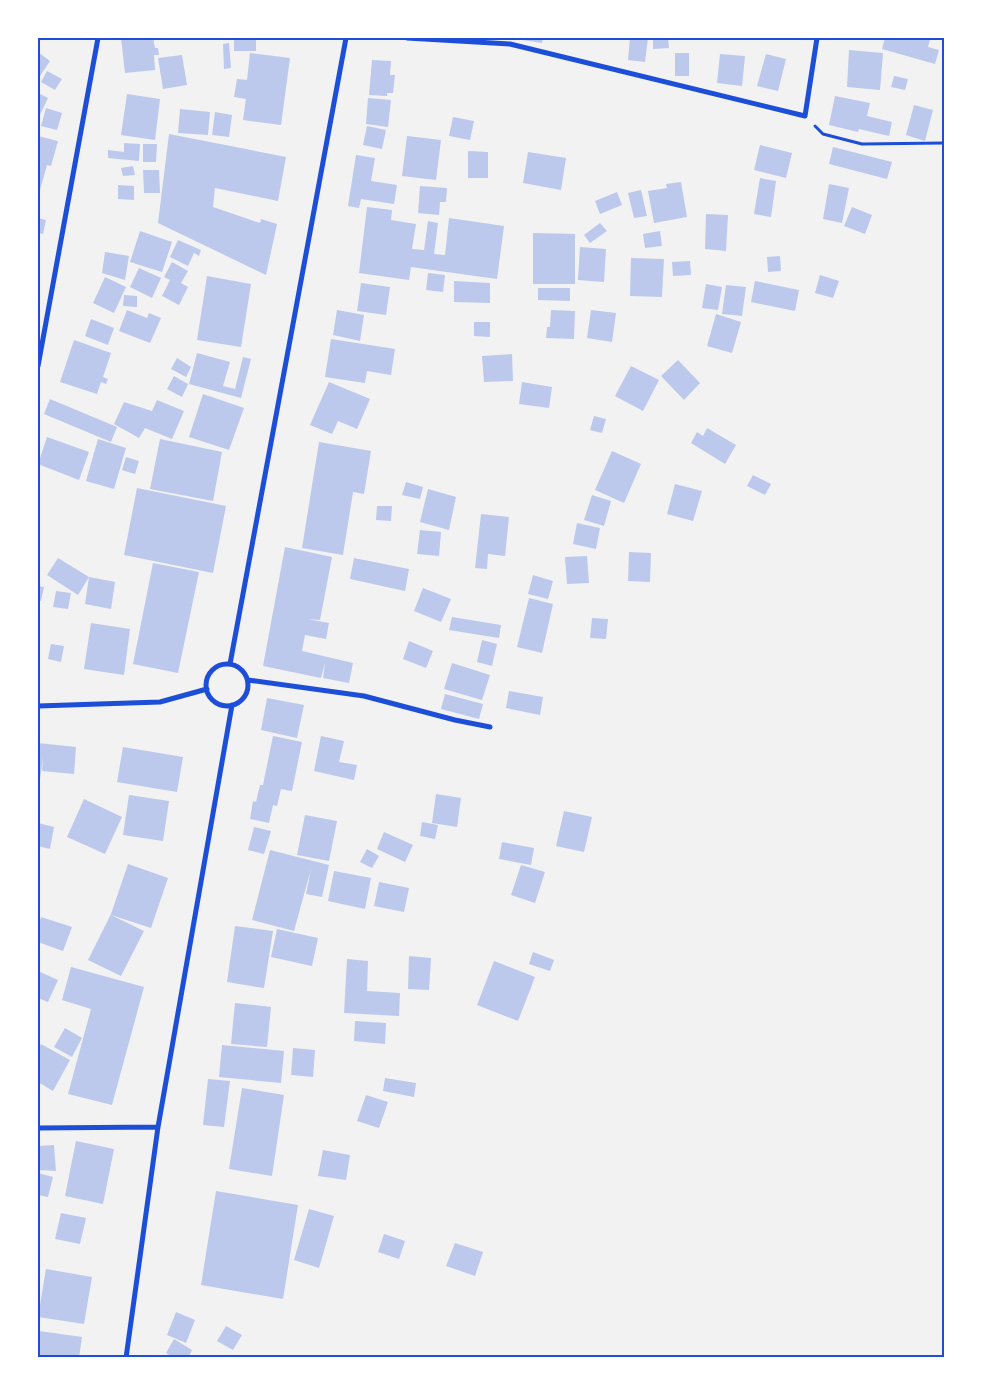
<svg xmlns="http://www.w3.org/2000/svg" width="982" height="1395" viewBox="0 0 982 1395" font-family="Poppins,sans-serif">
<rect width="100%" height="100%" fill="#f2f2f2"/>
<!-- building -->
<path fill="#bdc9ec" d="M121,38h32l2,10h3l1,7h-5l1,15 -30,3z
M522,38h21l-1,5 -20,-3z
M630,38h18l-3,24 -17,-2z
M668,38l1,10 -16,1v-10z
M885,38l45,1 -2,8 11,3 -4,14 -53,-15z
M234,40h22v11h-22z
M229,43l2,25 -7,1 -1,-25z
M849,50l34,3 -3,37 -33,-3z
M38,52l12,9 -12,18z
M250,53l40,5 -9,67 -38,-5 3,-21 -12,-2 3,-18 10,1z
M675,53h14v23h-14z
M720,54l25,2 -3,30 -25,-3z
M766,54l20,5 -8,32 -21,-5z
M182,55l5,30 -24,4 -5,-31z
M372,60l19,1 -1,14h5l-2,18h-6v3l-18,-1z
M47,71l15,8 -7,11 -14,-8z
M894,76l14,3 -3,11 -14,-3z
M38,93l10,5 -10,21z
M127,94l33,5 -5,41 -34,-5z
M835,96l35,7 -3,13 25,6 -3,14 -30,-7 -1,3 -29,-7z
M368,98l23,2 -3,27 -22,-3z
M914,105l19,5 -8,31 -19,-6z
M46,108l16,5 -5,17 -16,-4z
M180,109l30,3 -2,23 -30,-2z
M215,112l17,3 -3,22 -17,-2z
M453,117l21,4 -4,19 -21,-4z
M367,126l19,4 -4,19 -19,-4z
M169,134l117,23 -8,44 -63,-13 -2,19 47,16 1,-4 16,5 -11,51 -108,-52z
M38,136l20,5 -7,25 -4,-1 -9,32z
M407,136l34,4 -5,40 -34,-4z
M124,143l16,1 -1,17 -31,-3v-8l16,2z
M143,144h14l-1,18h-13z
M760,145l32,8 -6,25 -32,-8z
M833,147l59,15 -5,17 -58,-15z
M468,151l20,1v26h-20z
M528,152l38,6 -5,32 -38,-7z
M356,155l19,3 -4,23 26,4 -3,19 -33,-5 -2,9 -11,-2z
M133,166l2,9 -12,1 -2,-8z
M143,170h16l1,23h-16z
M760,178l16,3 -5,36 -17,-3z
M681,182l6,35 -33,6 -6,-32 19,-3 -1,-4z
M829,184l20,4 -7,35 -19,-4z
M118,185l16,1v14l-16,-1z
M420,186l27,2 -1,14h-6l-1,13 -21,-2z
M641,190l6,26 -13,2 -6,-25z
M617,192l5,13 -22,9 -5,-13z
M367,207l25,3 -1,10 25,4 -4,25 12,1 4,-29 10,2 -4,31 11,1 4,-37 55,8 -7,53 -86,-12 -2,13 -50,-7z
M852,207l20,8 -7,19 -21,-8z
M706,214l22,1 -2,36 -21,-2z
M38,218l8,2 -3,14 -5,-1z
M600,223l7,8 -17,12 -6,-8z
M140,231l32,11 -10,30 -32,-10z
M660,231l2,15 -17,2 -2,-14z
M533,233l42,1v50h-42z
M178,240l23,10 -2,6 -5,-3 -6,13 -18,-9z
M580,247l26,2 -2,33 -26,-2z
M105,252l24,4 -4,24 -23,-7z
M780,256l1,15 -13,1 -1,-15z
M631,258l33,1 -2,38 -32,-1z
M690,261l1,14 -18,1 -1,-14z
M172,262l16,9 -7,12 7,4 -9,18 -17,-9 8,-16 -6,-3z
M139,268l22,10 -9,20 -22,-11z
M428,273l17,2 -2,17 -17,-2z
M820,275l19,6 -6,17 -18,-5z
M207,276l44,8 -10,63 -44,-7z
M105,277l21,10 -12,26 -21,-10z
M454,281l36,2v20l-36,-1z
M755,281l44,9 -4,21 -44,-9z
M361,283l29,4 -4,28 -29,-4z
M706,284l16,3 -4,23 -16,-2z
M726,285l20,2 -4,29 -20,-2z
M538,288h32v13l-32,-1z
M124,295l13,1v11l-14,-1z
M127,310l20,8 2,-5 12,5 -11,25 -31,-12z
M337,310l27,5 -4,26 -27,-6z
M551,310l24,1 -1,28 -28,-1 1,-11h3z
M591,310l25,3 -4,29 -25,-4z
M716,314l25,8 -9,31 -25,-7z
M91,319l23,9 -6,17 -23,-9z
M474,322h16v15l-16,-1z
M331,339l64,10 -4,26 -24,-4 -2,12 -40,-6z
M74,340l37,13 -8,24 5,2 -2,5 -5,-2 -4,12 -37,-12z
M197,353l33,9 -7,24 12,3 8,-32 8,2 -10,39 -52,-14z
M512,354l1,27 -29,1 -2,-26z
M177,358l14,9 -5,10 -15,-8z
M678,360l22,23 -16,17 -23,-24z
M631,366l28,14 -16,31 -28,-15z
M174,376l14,8 -6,13 -15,-8z
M329,382l41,17 -13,30 -19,-8 -6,13 -22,-9z
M522,382l30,5 -3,21 -30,-4z
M203,394l41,14 -15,42 -40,-13z
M50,399l67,28 -6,15 -67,-28z
M157,400l27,11 -12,28 -27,-11 -6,10 -25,-14 10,-22 28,9z
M594,416l12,3 -4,14 -12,-3z
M707,428l29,17 -11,19 -34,-21 6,-11 6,4z
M47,437l42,15 -10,28 -41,-16z
M98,439l28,9 -12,41 -28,-8z
M160,439l62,13 -9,49 -63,-12z
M319,442l52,9 -7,43 -11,-2 -10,63 -41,-7z
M612,451l29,13 -17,39 -29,-13z
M126,457l13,4 -4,13 -13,-4z
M753,475l18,9 -6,11 -18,-9z
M406,482l17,5 -3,12 -18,-4z
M675,484l27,7 -9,30 -26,-7z
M137,488l89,18 -13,67 -89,-18z
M428,489l28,8 -7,33 -29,-8z
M592,495l19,6 -7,25 -20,-6z
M377,506h15l-1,15 -15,-1z
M481,514l28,3 -4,39 -17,-2 -1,15 -12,-1z
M577,523l23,5 -4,21 -23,-5z
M420,530l21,2 -2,24 -22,-2z
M285,547l47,10 -12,63 -13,-1 22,4 -3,16 -21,-4 -3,16 51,12 -4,20 -26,-5 2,-15 -4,15 -58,-12z
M629,552l22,1 -1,29 -22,-1z
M587,556l2,27 -22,1 -2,-27z
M58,558l31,19 -11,18 -31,-20z
M354,558l55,11 -4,22 -55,-12z
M153,563l46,9 -21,101 -45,-9z
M533,575l20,6 -5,18 -20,-5z
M89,577l26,5 -4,27 -26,-5z
M38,586l6,1 -3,14 -3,-1z
M423,588l28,11 -10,23 -27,-11z
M56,591l15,2 -3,16 -15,-2z
M529,598l24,6 -11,49 -25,-6z
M452,617l49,8 -2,13 -50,-8z
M592,618l16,1 -2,20 -16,-1z
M91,623l39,6 -6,46 -40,-6z
M482,640l15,4 -5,22 -15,-4z
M409,641l24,10 -7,17 -23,-9z
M51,644l13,2 -3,16 -13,-3z
M452,663l38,12 -8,25 -38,-11z
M509,691l34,6 -3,18 -34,-7z
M445,694l38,10 -4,15 -38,-10z
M267,698l37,7 -7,33 -36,-8z
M273,736l29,6 -10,49 -11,-2 -4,17 -4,-1 -4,18 -19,-4 3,-18 3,1 4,-17h3z
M321,736l23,5 -5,21 18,3 -3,15 -40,-9z
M38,743l38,4 -2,27 -32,-3 1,-15 -3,24h-2z
M123,747l60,10 -6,35 -60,-10z
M436,794l25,4 -4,29 -25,-4z
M129,795l40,6 -6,40 -40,-6z
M84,799l38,18 -17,37 -38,-17z
M564,811l28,6 -8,35 -28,-6z
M305,815l32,6 -8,40 -32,-6z
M422,822l16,3 -3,14 -15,-3z
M38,823l16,4 -4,22 -12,-3z
M254,827l17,4 -7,23 -16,-4z
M384,832l29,13 -8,17 -28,-13z
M502,842l32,6 -3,17 -32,-6z
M367,849l12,7 -7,12 -12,-6z
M270,850l59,15 -7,32 -16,-3 5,-25 -17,62 -42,-11z
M128,864l40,14 -17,50 -40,-13 33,16 -23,45 -33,-16 23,-46z
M521,865l24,7 -10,31 -24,-8z
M334,871l37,7 -6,31 -37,-8z
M379,882l30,6 -5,24 -30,-6z
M41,917l31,10 -9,24 -25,-9v-15z
M235,926l38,5 -9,57 -37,-6z
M277,929l41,9 -6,28 -41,-9z
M533,952l21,8 -4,11 -21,-7z
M409,956l22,2 -2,32 -21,-1z
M347,959l21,2 -1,30 33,2 -1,23 -55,-3z
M494,961l41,16 -17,44 -41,-16z
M71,967l73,20 -32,118 -44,-11 23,-85 -29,-9z
M38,971l20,9 -10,22 -10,-4z
M235,1003l36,4 -4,40 -36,-3z
M355,1021l31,2 -1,21 -31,-3z
M65,1028l17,10 -10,19 -18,-10z
M41,1044l29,16 -17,31 -15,-9v-32z
M222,1045l62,6 -3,32 -62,-6z
M293,1048l22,2 -2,27 -22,-2z
M385,1078l31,5 -2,14 -31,-6z
M208,1079l22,2 -6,46 -21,-2z
M242,1088l42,7 -12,81 -43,-7z
M366,1095l22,7 -9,26 -22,-7z
M76,1141l38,8 -11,55 -38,-8z
M54,1145l2,26 -18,-1v-24z
M323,1150l27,5 -4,25 -28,-4z
M38,1173l15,4 -5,20 -10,-2z
M216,1191l82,14 -15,94 -82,-14z
M309,1209l25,7 -15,52 -25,-8z
M61,1213l25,5 -6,26 -25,-5z
M384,1234l21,7 -6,18 -21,-7z
M455,1243l28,9 -8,24 -29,-10z
M46,1269l46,8 -8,47 -46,-7z
M176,1312l19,8 -9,23 -19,-8z
M226,1326l16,9 -9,15 -16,-9z
M39,1331l43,6 -3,21h-41z
M174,1339l18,11 -4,8h-14l-8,-5z"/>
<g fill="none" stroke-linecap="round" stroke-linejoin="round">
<!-- path -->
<path stroke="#1d4ed8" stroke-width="3" d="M815,126l8,8 39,10 82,-1"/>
<!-- minor -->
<path stroke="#1d4ed8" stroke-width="5" d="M407,38l103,6 295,72 12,-78
M38,366l60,-328
M230,664l116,-626
M206 685a21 21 0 1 1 42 0a21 21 0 1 1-42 0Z
M248,680l116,16 91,24 35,7
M38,706l122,-4 47,-13
M38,1128l120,-1
M126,1358l32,-231 74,-422"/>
</g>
<!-- border -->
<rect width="982" height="1395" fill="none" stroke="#ffffff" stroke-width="78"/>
<rect x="39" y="39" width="904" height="1317" fill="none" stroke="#1d4ed8" stroke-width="2"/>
</svg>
